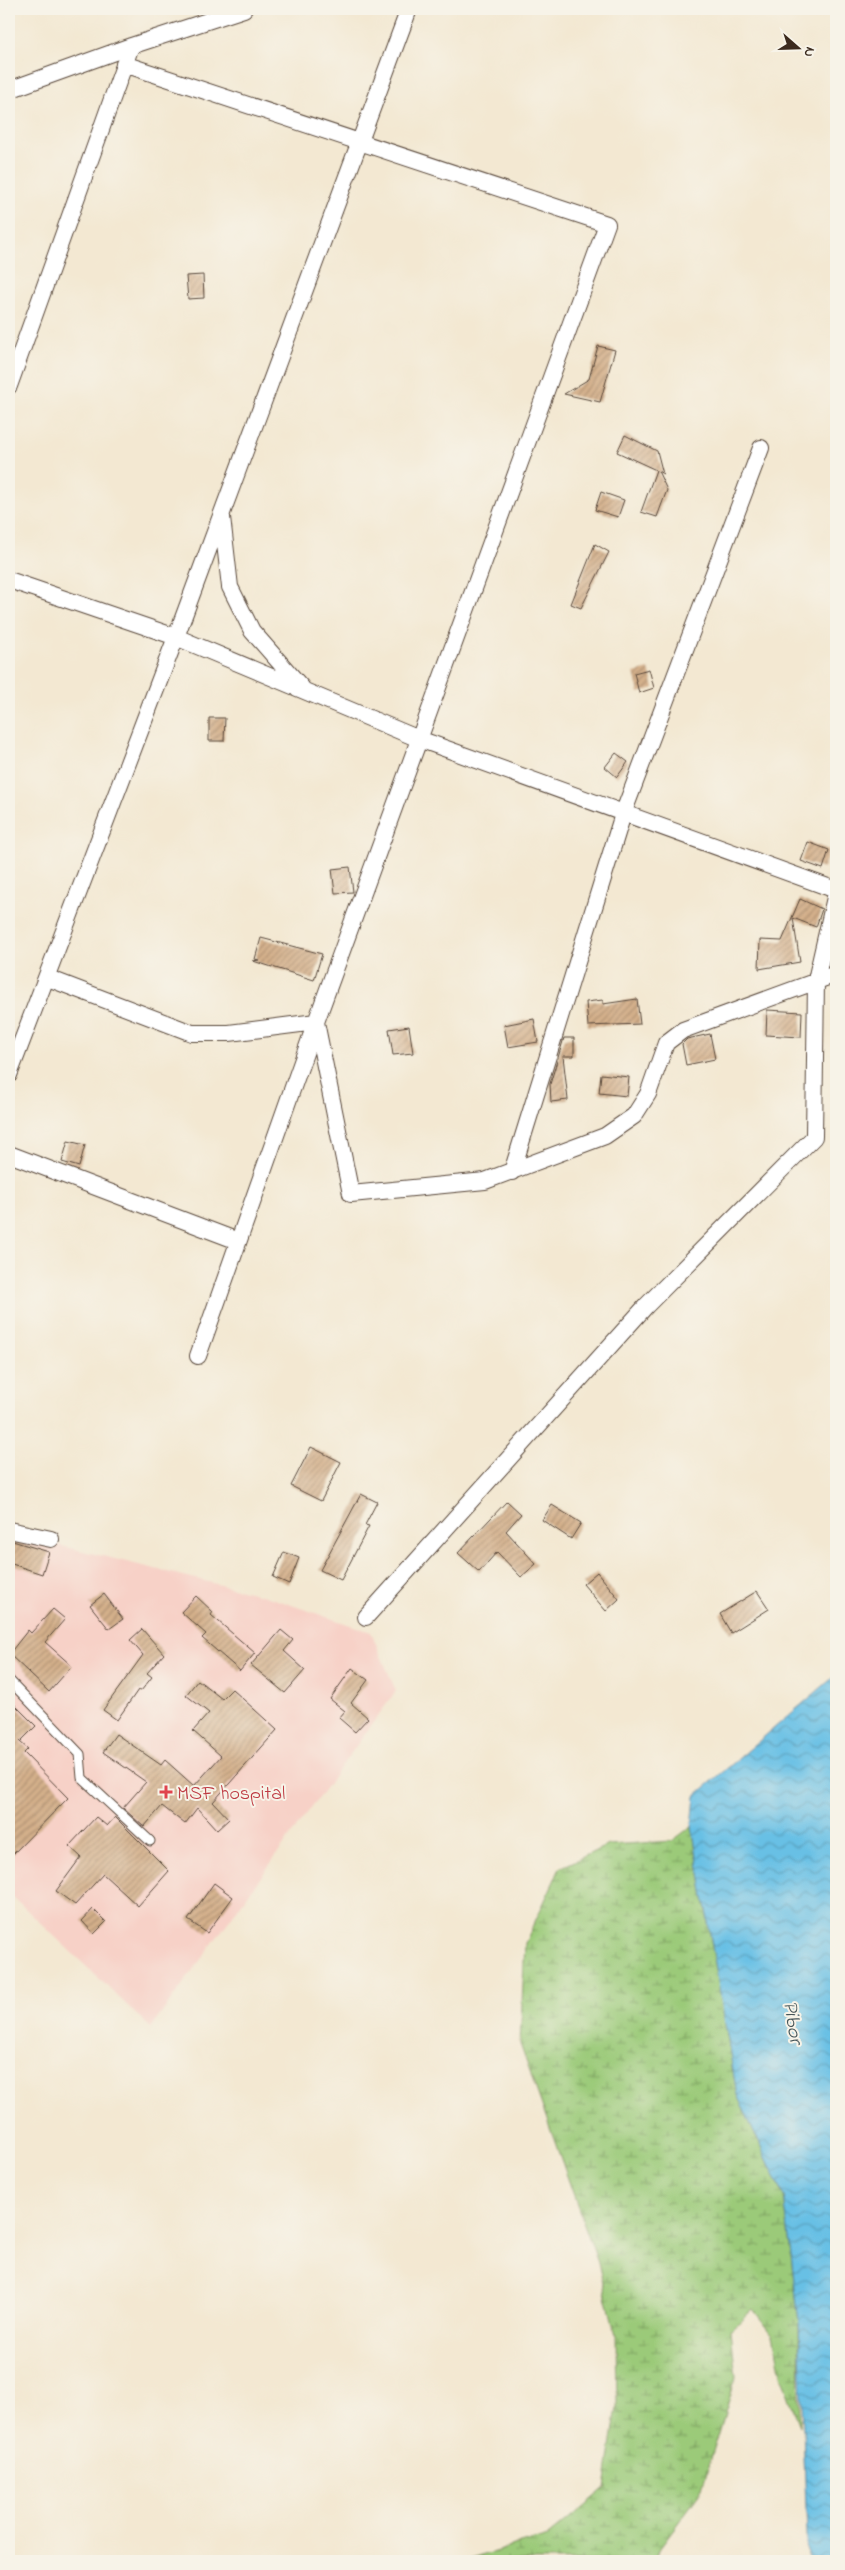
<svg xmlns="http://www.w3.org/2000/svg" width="845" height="2570" viewBox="0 0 845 2570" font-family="'Indie Flower',sans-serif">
<defs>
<pattern id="wetland-marsh" width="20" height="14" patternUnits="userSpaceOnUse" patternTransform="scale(1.25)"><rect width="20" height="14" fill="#9bca79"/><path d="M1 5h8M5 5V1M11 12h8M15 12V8" fill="none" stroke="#80a463"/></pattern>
<pattern id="water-waves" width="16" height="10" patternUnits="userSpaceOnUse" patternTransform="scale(1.25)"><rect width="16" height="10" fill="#68c0e5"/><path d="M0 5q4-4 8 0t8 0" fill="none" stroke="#579cb9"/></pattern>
<pattern id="building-hatch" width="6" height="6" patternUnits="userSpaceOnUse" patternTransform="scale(1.25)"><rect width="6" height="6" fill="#d4b08b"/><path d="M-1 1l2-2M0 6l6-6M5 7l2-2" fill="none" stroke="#ad8f71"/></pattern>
</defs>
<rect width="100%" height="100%" fill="#f7f3e8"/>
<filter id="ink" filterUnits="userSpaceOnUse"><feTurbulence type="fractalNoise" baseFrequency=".02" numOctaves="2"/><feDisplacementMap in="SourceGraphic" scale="10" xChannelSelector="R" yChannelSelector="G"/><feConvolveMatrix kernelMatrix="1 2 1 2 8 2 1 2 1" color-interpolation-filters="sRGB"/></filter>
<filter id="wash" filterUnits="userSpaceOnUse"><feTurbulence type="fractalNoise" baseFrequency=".0096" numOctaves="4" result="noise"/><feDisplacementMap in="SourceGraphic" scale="20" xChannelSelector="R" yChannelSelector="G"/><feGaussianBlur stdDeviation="1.12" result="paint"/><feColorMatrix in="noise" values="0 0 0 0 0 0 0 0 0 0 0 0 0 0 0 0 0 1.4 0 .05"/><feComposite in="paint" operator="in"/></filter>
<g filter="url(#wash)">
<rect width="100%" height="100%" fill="#f3e8d2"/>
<!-- built -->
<path fill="#f7d1c7" d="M9,1533l256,63 106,36 25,59 -245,337 -142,-135z"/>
<!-- wetland -->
<path fill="url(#wetland-marsh)" stroke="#6b7a4c" d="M692,1826l45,269 47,101 15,127 1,103 -18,-47 -9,-44 -20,-26 -22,21 5,47 -35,115 -41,55 -5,14h-191l84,-25 57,-48 12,-82 -1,-70 -18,-73 -78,-219 5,-101 35,-75 48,-23 64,-4z"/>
<!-- water -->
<path fill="url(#water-waves)" stroke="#527582" d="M836,1675v256l-2,37 2,28v565h-28l-9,-238 -15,-127 -47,-101 -45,-269 3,-30z"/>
<g id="blocks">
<!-- building -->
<path fill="url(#building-hatch)" d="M203,275l1,23 -16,1 -2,-23z
M598,346l17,4 -15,52 -36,-8 25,-15z
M625,435l32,16 6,23 -5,-3 9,19 -10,27 -16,-5 15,-42 -39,-18z
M601,492l23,8 -6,17 -23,-7z
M595,544l14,8 -28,56 -10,-4z
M649,669l5,19 -15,5 -5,-20z
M209,718h16l-1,23h-15z
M616,753l12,9 -11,15 -12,-10z
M808,842l21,8 -6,19 -22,-8z
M350,867l3,25 -18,1 -3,-24z
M800,899l22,10 -6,18 -23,-9 7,44 -41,7 1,-29 22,1z
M261,938l61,16 -8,26 -61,-19 6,-1 -4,-1z
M637,999l3,25 -52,2 -2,-24 17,-2v4z
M767,1010l35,2 -1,25 -35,-2z
M534,1019l4,23 -30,5 -4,-22z
M409,1026l4,27 -20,2 -4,-26z
M710,1034l5,25 -29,6 -4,-21 5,-5z
M564,1038h10v18h-11l5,44 -17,2 -1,-18z
M601,1074l28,3 -2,19 -28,-3z
M68,1141l17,4 -6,22 -17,-5z
M311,1447l30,15 -20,39 -30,-15z
M361,1494l16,8 -12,23 4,1 -28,54 -21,-10z
M507,1501l14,13 -15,17 30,33 -15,13 -24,-25 -18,20 -21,-19z
M552,1505l29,18 -10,16 -29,-19z
M9,1540l40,12 -7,22 -33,-11z
M284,1552l15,6 -10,26 -16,-7z
M597,1572l22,27 -13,12 -23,-27z
M757,1591l12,18 -38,24 -11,-19z
M104,1594l19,25 -14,10 -19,-24z
M196,1596l17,16 -2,3 44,38 -15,18 -38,-33 4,-4 -25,-22z
M53,1609l12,10 -20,23 27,24 -23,26 -40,-38 19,-24 3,3z
M142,1629l22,25 -17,19 5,4 -11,14 -3,-1 -21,30 -14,-10 40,-55 -13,-15z
M281,1630l12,10 -9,11 21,19 -20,23 -34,-28z
M352,1668l16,12 -17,23 17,15 -13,14 -16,-14 6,-7 -15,-12z
M198,1680l24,19 10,-10 45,41 -64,72 16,17 -12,11 -20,-22 -12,16 -23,-18 -18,21 -21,-19 23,-26 -43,-30 13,-18 45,31 4,-5 29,26 27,-30 -28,-25 16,-18 -23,-18z
M9,1699l27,27 -16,16 8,7 -4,4 44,45 -59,60z
M96,1817l11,9 8,-9 54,54 -31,35 -35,-32 -28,31 -19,-14 25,-34 -12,-11z
M214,1883l19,14 -26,36 -19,-13z
M93,1909l13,13 -12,12 -12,-13z"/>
</g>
</g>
<g filter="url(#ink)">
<use href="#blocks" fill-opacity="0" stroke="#574639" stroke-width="1"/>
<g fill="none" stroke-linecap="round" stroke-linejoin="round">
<defs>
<path id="lane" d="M9,1680l71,74 2,24 68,63"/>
<path id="street" d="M124,64l483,160 -291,798 -118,334
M9,90l122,-44 113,-37
M9,386l122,-340
M222,517l8,70 22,44 50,57
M9,580l167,57 243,102 417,151
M48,978l144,55h37l87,-11 35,172 134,-13 120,-45 29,-20 14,-22 18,-51 17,-13 153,-56
M9,1075l167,-438 233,-628
M9,1154l229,87
M512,1172l111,-358 138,-366
M9,1530l42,9
M366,1617l280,-311 168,-169 2,-157 20,-87"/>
</defs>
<!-- lane casing -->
<use href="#lane" stroke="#574639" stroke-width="11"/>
<!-- street casing -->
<use href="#street" stroke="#574639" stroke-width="18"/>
<!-- lane -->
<use href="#lane" stroke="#fff" stroke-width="9"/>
<!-- street -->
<use href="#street" stroke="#fff" stroke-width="16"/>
</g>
</g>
<!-- markers -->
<path fill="#e0444e" stroke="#f7f3e8" stroke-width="2" d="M163.5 1784.5h5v5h5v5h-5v5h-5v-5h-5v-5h5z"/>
<g text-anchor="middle" stroke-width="4" stroke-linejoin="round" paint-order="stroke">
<!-- health labels -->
<g font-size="20" fill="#be3a42" stroke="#f7f3e8" text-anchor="start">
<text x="177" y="1799">MSF hospital</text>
</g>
<!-- water labels -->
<g font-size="21" font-style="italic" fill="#48575a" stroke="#f7f3e8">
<text transform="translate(794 2022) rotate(81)" y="7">Pibor</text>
</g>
</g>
<!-- margin -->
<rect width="845" height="2570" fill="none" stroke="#f7f3e8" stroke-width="30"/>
<!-- north arrow -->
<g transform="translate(798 48) rotate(110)" stroke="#f7f3e8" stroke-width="4" paint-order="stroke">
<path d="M0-4L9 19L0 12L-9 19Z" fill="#3b2a1e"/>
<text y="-8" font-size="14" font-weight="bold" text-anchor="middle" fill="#3b2a1e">N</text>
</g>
</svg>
